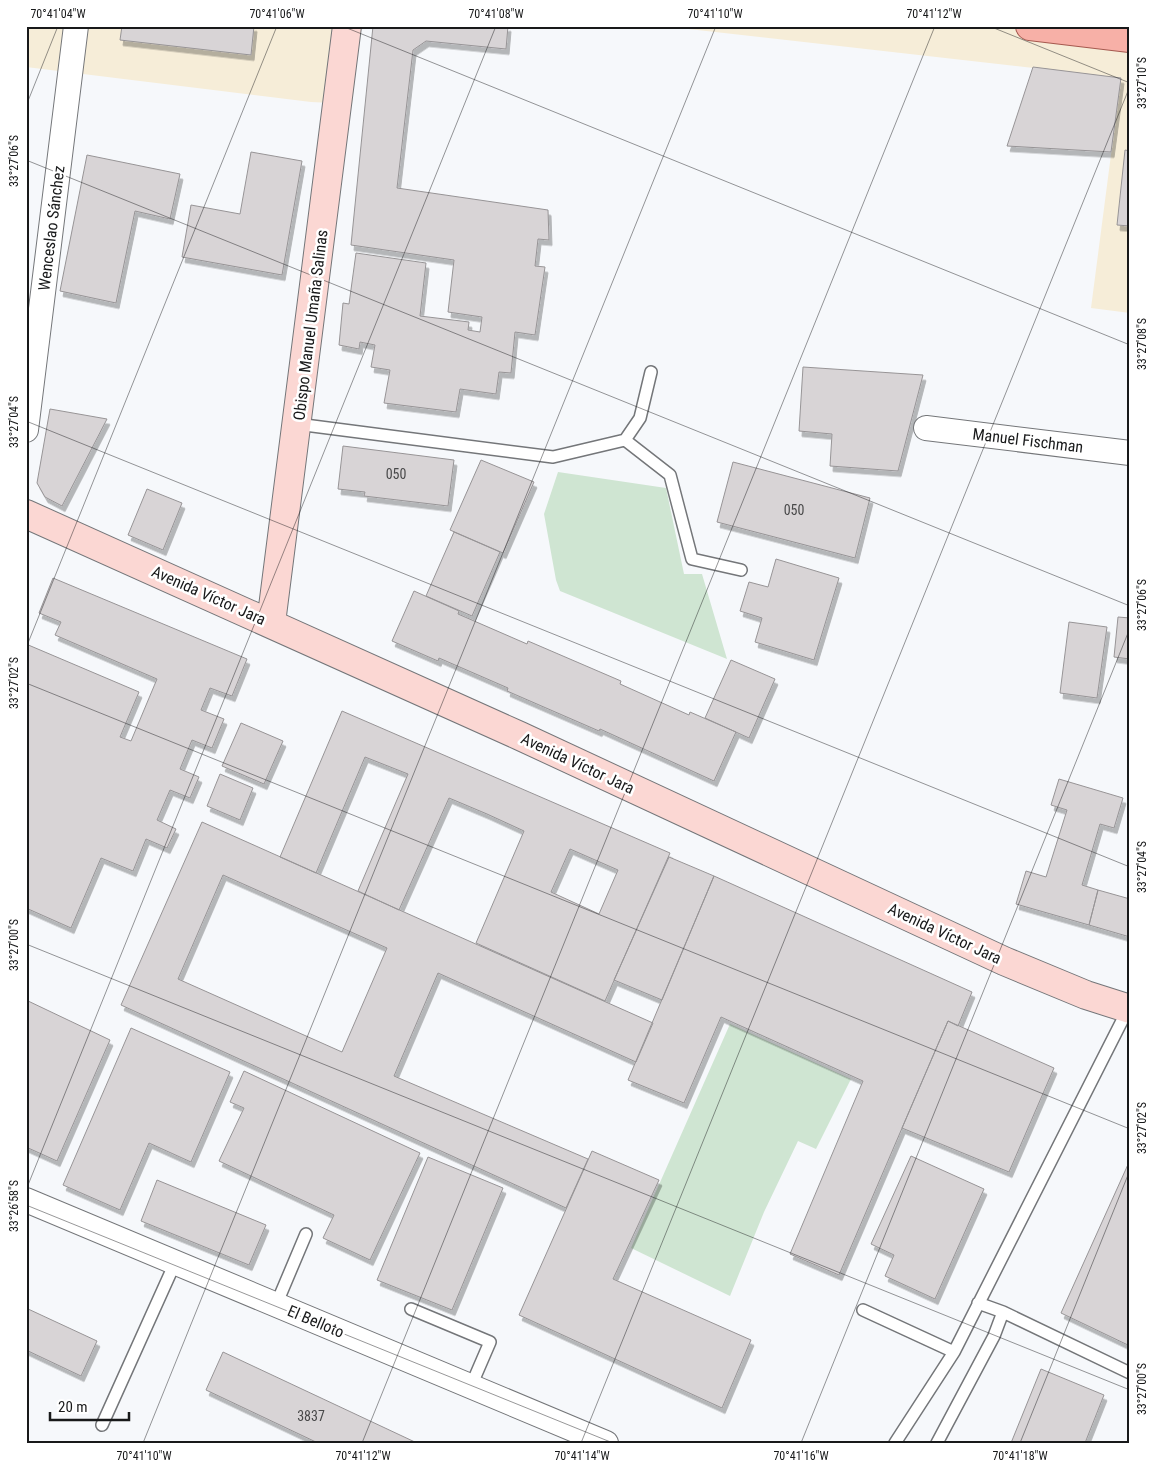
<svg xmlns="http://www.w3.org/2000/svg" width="1156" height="1469" viewBox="0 0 1156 1469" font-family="'Roboto Condensed',sans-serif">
<defs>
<filter id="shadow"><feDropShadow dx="3" dy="5.5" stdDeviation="0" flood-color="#0004"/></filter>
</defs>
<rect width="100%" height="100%" fill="#f6f8fb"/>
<!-- commercial -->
<path fill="#f6edd8" d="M26,26h335l-9,78 -41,-2 -285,-35z
M662,26h468v287l-39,-5 30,-230z"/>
<!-- green -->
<path fill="#cfe5d2" d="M558,472l108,16 18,86h18l25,85 -167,-68 -4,-11 -12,-66z
M730,1024l121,55 -35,70 -18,-8 -34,71 -34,84 -99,-48z"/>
<!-- building -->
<path fill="#d8d4d6" stroke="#979496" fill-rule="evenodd" filter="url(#shadow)" d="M122,26h132l-3,29 -131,-15z
M373,26h135l-2,23 -80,-8 -13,9 -16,138 151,22 1,30 -11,-1 -3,27 10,1 -10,68 -20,-3 -4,41 -12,-1 -3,22 -36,-5 -4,23 -72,-9 6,-33 -19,-3 4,-22 -15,-3 -1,7 -20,-4 4,-42 6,1 7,-51 70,10 -6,53 49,6 -1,8 12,2 2,-15 -34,-5 6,-52 -103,-15z
M1033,67l88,11 -10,74 -104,-6z
M1125,150l5,1v75l-13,-1z
M251,152l51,9 -20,114 -100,-18 9,-52 49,9z
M87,155l93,19 -10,45 -35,-8 -19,92 -56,-12z
M803,367l120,8 -25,96 -68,-5 2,-32 -33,-3z
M50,409l57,10 -45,87 -17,-9 -8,-14z
M343,446l111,14 -6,46 -84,-10 1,-4 -27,-3z
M481,460l53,22 -31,71 -53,-23z
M733,462l137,36 -15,60 -138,-36z
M147,489l35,14 -19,47 -35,-15z
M454,532l46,20 -28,64 -46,-20z
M776,559l63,19 -25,82 -59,-18 7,-24 -22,-7 9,-29 19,5z
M53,578l194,81 -15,37 -22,-8 -9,22 23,9 -12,29 -20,-8 -12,29 19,8 -9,21 -20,-8 -13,30 19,9 -9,19 -21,-9 -13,32 -32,-13 -30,70 -45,-20v-264l113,48 -19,45 11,4 26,-62 -102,-44 6,-13 -22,-9z
M414,591l45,20 -1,3 69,30 1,-3 93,40 -1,3 69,31 1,-3 46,20 -22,49 -114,-52 -1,2 -92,-40 1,-3 -69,-30 -1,3 -46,-20z
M1118,617l12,1v41l-16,-2z
M1069,622l38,5 -10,71 -37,-5z
M731,660l44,19 -26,59 -44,-20z
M342,711l328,142 -65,148 -129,-58 48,-112 -37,-17 -38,-16 -50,112 -41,-19 50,-117 -43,-17 -49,116 -36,-16zM570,849l48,21 -19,44 -48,-22z
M241,723l42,18 -19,43 -42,-18z
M220,774l33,14 -13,32 -33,-14z
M1059,779l64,19 -9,30 -14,-4 -18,61 16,5 -9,35 -73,-21 10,-33 20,6 21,-67 -16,-5z
M202,822l451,201 -17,39 -198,-89 -44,103 194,83 -22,49 -445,-203zM223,875l164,73 -45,104 -164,-73z
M669,857l45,19 -52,124 -48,-20z
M714,876l258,116 -14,34 -10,-5 -109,254 -49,-21 73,-173 -142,-64 -37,86 -56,-23z
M1098,890l32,9v38l-41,-12z
M26,1000l84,40 -53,121 -31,-14z
M948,1021l106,47 -45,104 -107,-44z
M131,1028l99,44 -39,90 -42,-19 -29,67 -57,-25z
M244,1071l176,82 -50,107 -47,-22 11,-23 -115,-54 25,-53 -14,-6z
M592,1151l67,29 -46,99 138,61 -29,68 -203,-93z
M911,1156l73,33 -49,110 -50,-23 9,-21 -23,-11z
M428,1157l75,31 -51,122 -75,-30z
M1130,1160v186l-69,-33z
M157,1180l109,45 -17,40 -108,-44z
M26,1308l71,33 -16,35 -55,-26z
M223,1352l194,91h-99l-112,-53z
M1041,1369l63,26 -19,48h-74z"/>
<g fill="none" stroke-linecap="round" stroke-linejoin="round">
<defs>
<path id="lane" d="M297,424l256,33 72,-17 15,-22 11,-46
M625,440l45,35 22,84 49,11
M276,1305l30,-71
M411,1309l79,33 -19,44
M863,1310l91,42
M1003,1312l127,61
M102,1425l73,-162
M895,1443l59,-91 174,-343
M937,1443l57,-107 9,-24 -25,-9"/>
<path id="street" d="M926,428l204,25
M26,430l50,-404
M26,1200l580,243"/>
<path id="secondary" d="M26,514l494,222 484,225 82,34 44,14
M271,623l76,-597"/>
<path id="primary" d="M1030,26l100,12"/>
</defs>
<!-- lane casing -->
<use href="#lane" stroke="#747679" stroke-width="14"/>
<!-- street casing -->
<use href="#street" stroke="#747679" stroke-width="26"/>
<!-- secondary casing -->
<use href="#secondary" stroke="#747679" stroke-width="30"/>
<!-- primary casing -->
<use href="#primary" stroke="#a5594f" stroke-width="30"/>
<!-- lane -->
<use href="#lane" stroke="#fff" stroke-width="11"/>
<!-- street -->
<use href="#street" stroke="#fff" stroke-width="24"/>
<!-- secondary -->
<use href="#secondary" stroke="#fbd7d3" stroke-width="28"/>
<!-- primary -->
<use href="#primary" stroke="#f7b0a7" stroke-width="28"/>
</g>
<!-- ticks -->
<path fill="none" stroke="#18191a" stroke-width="1" stroke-opacity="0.45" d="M342,26l788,319M989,26l141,57M26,106l32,-80M26,160l1104,446M26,421l1104,446M26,648l251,-622M26,683l1104,446M26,944l1104,446M26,1190l470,-1164M26,1205l587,238M143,1443l573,-1417M362,1443l573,-1417M581,1443l549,-1357M801,1443l329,-815M1020,1443l110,-273"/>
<g text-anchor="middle" stroke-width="5" stroke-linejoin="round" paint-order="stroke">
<!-- number labels -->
<g font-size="14" fill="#484849">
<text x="396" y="479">050</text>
<text x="794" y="515">050</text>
<text x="311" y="1421">3837</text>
</g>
<!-- street labels -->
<g font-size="16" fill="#18191a" stroke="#fff">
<text transform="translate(51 228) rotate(-83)" y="6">Wenceslao Sánchez</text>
<text transform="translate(310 325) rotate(-83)" y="6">Obispo Manuel Umaña Salinas</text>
<text transform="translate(1028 440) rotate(7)" y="6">Manuel Fischman</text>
<text transform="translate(209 595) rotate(24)" y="6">Avenida Víctor Jara</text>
<text transform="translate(578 763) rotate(25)" y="6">Avenida Víctor Jara</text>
<text transform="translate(945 933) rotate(25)" y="6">Avenida Víctor Jara</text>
<text transform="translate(316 1321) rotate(23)" y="6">El Belloto</text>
</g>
</g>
<!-- border -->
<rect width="1156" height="1469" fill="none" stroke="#ffffff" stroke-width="55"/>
<!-- scale -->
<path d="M50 1412v8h79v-8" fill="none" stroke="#18191a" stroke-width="2.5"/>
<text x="58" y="1412" font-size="15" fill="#18191a" stroke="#ffffff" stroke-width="4" paint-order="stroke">20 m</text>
<rect x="28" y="28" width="1100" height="1414" fill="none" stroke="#18191a" stroke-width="2"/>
<g font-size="12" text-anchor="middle" fill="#18191a">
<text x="58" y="18">70°41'04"W</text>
<text x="277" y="18">70°41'06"W</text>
<text x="496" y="18">70°41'08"W</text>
<text x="715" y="18">70°41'10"W</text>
<text x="934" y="18">70°41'12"W</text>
<text transform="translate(1142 83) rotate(-90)" y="4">33°27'10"S</text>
<text transform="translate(14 161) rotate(-90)" y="4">33°27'06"S</text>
<text transform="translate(1142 344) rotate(-90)" y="4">33°27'08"S</text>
<text transform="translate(14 422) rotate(-90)" y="4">33°27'04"S</text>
<text transform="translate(1142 605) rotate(-90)" y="4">33°27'06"S</text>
<text transform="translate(14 683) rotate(-90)" y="4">33°27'02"S</text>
<text transform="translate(1142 867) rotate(-90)" y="4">33°27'04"S</text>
<text transform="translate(14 945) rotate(-90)" y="4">33°27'00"S</text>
<text transform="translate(1142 1128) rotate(-90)" y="4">33°27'02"S</text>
<text transform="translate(14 1206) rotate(-90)" y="4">33°26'58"S</text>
<text transform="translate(1142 1389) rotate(-90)" y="4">33°27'00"S</text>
<text x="144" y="1460">70°41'10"W</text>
<text x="363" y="1460">70°41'12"W</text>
<text x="582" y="1460">70°41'14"W</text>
<text x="801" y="1460">70°41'16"W</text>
<text x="1020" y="1460">70°41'18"W</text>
</g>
</svg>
